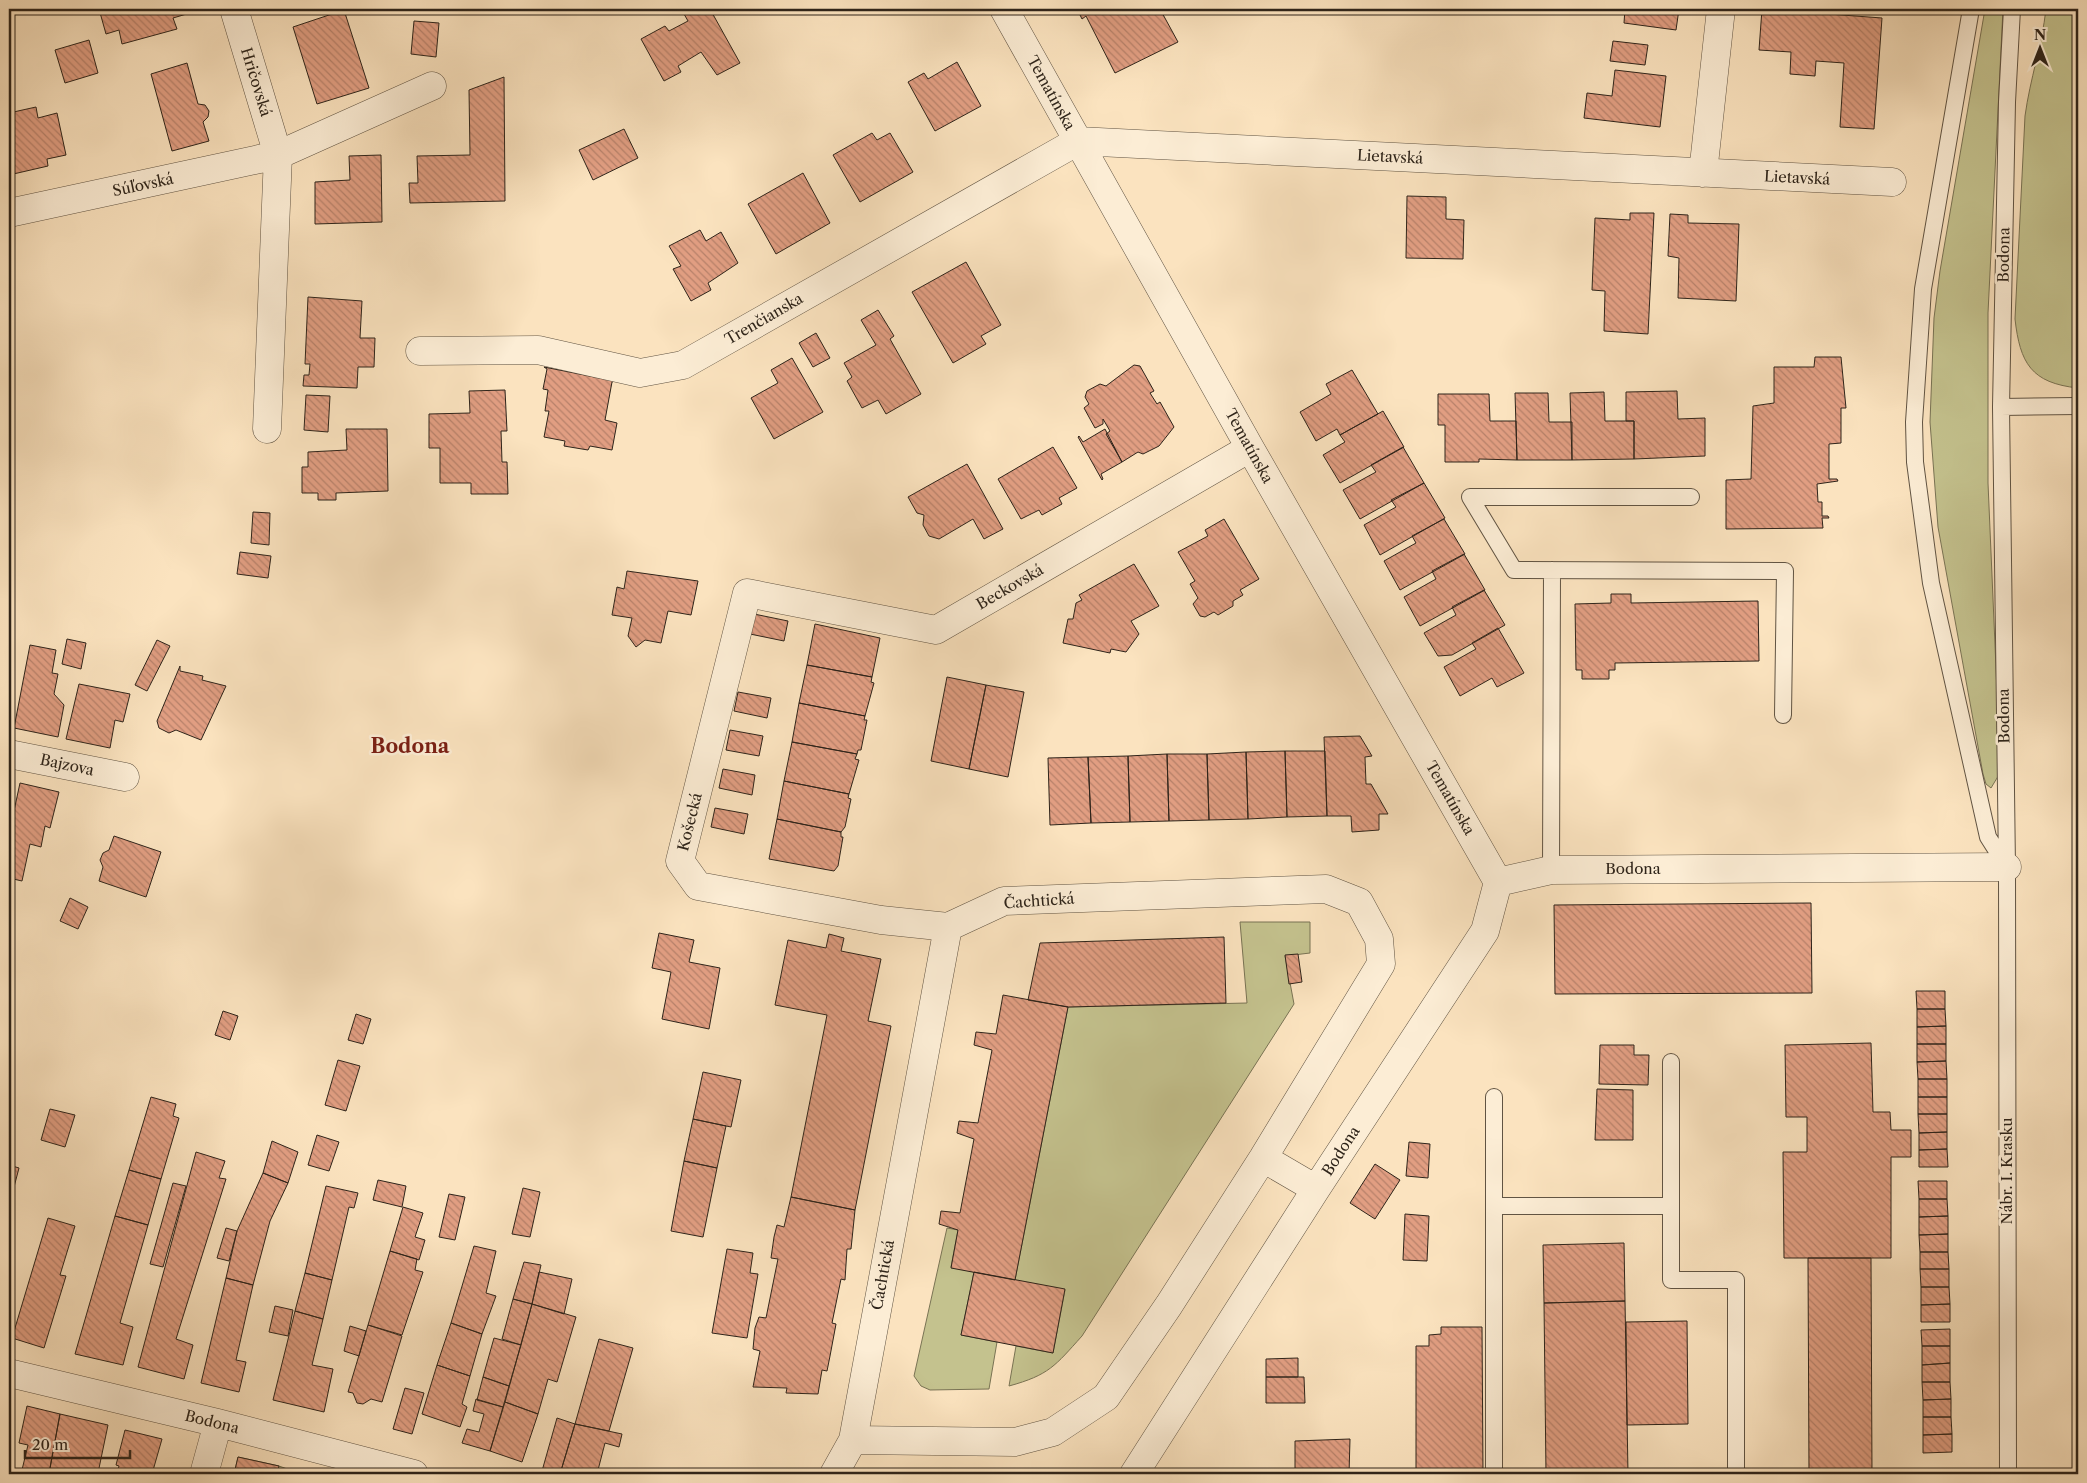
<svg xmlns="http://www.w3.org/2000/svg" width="2087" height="1483" viewBox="0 0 2087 1483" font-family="'Libre Caslon Text',serif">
<defs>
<pattern id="building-back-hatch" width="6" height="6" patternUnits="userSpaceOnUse" patternTransform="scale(1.25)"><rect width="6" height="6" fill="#e19e82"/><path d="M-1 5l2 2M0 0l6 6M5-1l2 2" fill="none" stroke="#b7816a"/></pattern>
</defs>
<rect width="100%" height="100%" fill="#fbe3bf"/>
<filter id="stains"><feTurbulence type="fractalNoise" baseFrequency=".004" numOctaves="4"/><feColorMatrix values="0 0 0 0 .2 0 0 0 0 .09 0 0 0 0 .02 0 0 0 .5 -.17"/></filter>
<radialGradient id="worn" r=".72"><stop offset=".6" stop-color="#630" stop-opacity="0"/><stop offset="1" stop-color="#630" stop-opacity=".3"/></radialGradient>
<!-- green -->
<path fill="#c4c28e" stroke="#797354" d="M1985,9h18l-15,304v170l12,278v12l-9,15 -5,-4 -3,-10 -45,-247 -8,-105 4,-104 6,-47z
M2046,9h32v379c-47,-5 -58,-25 -63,-69l10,-203c5,-37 17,-71 21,-107z
M1240,922h70v31l-25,3 9,48 -212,332c-27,30 -33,39 -73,50l7,-40 37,7 12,-63 -50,-10 53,-273 179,-4z
M947,1228l11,2 -7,37 23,5 -13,63 36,7 -8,47 -59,1 -9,-4 -7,-10z
M238,1457l41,9 22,8h-67z
M771,1469h10l15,5h-27z"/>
<!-- building -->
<path fill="url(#building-back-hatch)" stroke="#2e241a" d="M99,9h90l1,4 -17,5 4,11 -55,15 -3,-14 -13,4z
M694,9h16l30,54 -23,12 -16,-23 -23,14 3,6 -17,9 -23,-42 24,-13 4,5 19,-10 -4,-7z
M1077,9h83l18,33 -63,31 -29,-57 -4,3z
M1625,9h54l-3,21 -52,-7z
M1762,9l120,9 -8,111 -34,-2 4,-64 -28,-2 -1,15 -25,-2 1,-22 -32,-2z
M344,10l25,78 -52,16 -24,-77z
M414,21l25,2 -3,34 -25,-3z
M89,40l9,33 -33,10 -10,-33z
M1613,41l35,4 -3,20 -35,-4z
M957,62l24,44 -46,25 -27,-49 16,-9 4,6z
M187,63l11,41 7,1 4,6 -1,6 -5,5 6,19 -37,10 -21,-77z
M1615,70l51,6 -6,51 -76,-9 3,-25 25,3z
M504,77l1,124 -95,2 -1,-20h9l-1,-27 53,-1 -1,-65z
M36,107l2,11 19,-5 9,42 -19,4 1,7 -39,9v-62z
M624,129l14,29 -45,22 -14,-30z
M872,133l5,7 13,-7 23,39 -53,30 -27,-47z
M381,155l1,67 -67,2v-42l35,-2 -1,-24z
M803,173l27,50 -54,31 -28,-50z
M1407,196l39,1v22l18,1 -1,39 -57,-1z
M1630,213h24l-6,121 -44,-3 1,-40 -13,-1 3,-72 35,2z
M1670,214l18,1v8l51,1 -3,77 -58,-3 1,-40 -11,-2z
M700,230l6,11 15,-9 17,31 -30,20 3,7 -20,11 -18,-32 8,-3 -12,-20z
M966,262l35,63 -20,11 5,8 -33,19 -41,-71z
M308,297l54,4 -2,37h15l-1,29h-16l-1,21 -54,-2 1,-11h5l1,-11h-5z
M878,310l16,26 -4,3 31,55 -35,20 -8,-14 -16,8 -15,-27 5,-4 -8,-14 32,-18 -15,-25z
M816,333l14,25 -17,9 -14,-24z
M1815,357h26l5,51h-5v35l-12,1v35h8l1,2 -21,3 1,18h4v14h6l1,2h-7l1,10 -97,1v-49l25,-1 2,-73 21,-3v-36h40z
M792,358l31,54 -49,27 -23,-41 27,-15 -7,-13z
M1134,365l6,1 14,25 -4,2 7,11 3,-2 14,25 -15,19 -16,8 -5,-2 -16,10 -16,-28 4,-3 -7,-12v5l-8,4 -11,-20 5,-4 -4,-7 2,-6 13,-7 6,2z
M544,367l71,14 -3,1 -7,38 12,3 -5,27 -22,-4 -2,4 -24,-4 1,-5 -21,-4 5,-26h-4l3,-21 -5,-1 4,-20z
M1352,370l26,44 -38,21 -3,-6 -21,12 -16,-29 31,-18 -5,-10z
M505,390l2,41h-6l1,31h5l1,32h-37v-11h-31v-35h-11v-34l41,-1 -1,-22z
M1677,391l1,28 27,-1v38l-71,3v-38h-8v-29z
M1604,392l1,29h29v38l-62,1 -2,-67z
M1515,393h33l1,29h23v38h-55z
M1438,394h51l1,27h26l1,39 -38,-1v3h-34v-37h-7z
M306,395l24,1 -2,36 -24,-2z
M1383,411l21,36 -64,36 -17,-28 22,-13 -5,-7z
M346,429h41l1,62 -52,2v7h-18v-7h-16v-26h6v-15l39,-2z
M1105,429l17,33 -21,12 2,5 -1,1 -24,-43 1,-1 4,6z
M1053,447l24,41 -18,10 3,6 -20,11 -3,-5 -18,9 -23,-40z
M1403,447l21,36 -64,36 -17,-29 33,-18 -5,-7z
M967,464l36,65 -19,10 -11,-20 -34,20 -10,-3 -6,-11 1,-10 -7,-2 -9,-16z
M1424,483l21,35 -65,37 -16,-30 32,-18 -5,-7z
M253,512l17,1 -1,32 -18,-2z
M1224,519l35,60 -19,11 3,5 -10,6v5l-15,9 -4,-3 -9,5 -5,-1 -7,-12 5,-6 -8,-14 5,-3 -17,-29 30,-16 -3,-6z
M1444,519l21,35 -65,36 -16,-29 32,-18 -4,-7z
M240,552l31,4 -3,22 -31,-4z
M1464,554l21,36 -65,36 -16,-29 32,-18 -4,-8z
M1134,564l25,42 -28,15 8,13 -13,18 -15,-3 -1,4 -47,-10 5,-24h5l3,-16 6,-3 -3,-5z
M627,571l71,10 -7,34 -23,-4 -7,32 -16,-3 -9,7 -8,-11 4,-18 -20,-3 5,-28 7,2z
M1484,590l21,35 -53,30 -14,1 -14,-23 32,-18 -4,-8z
M1611,594h20v9l127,-2 1,60 -144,2v7h-6v9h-27v-9h-6l-1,-66 36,-1z
M754,614l34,7 -4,20 -34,-7z
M815,624l65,14 -8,39 -65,-12z
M1498,628l26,45 -27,14 -5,-9 -32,18 -16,-29 32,-18 -4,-6z
M67,639l19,4 -5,26 -19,-5z
M157,640l13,6 -23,45 -12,-6z
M30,645l26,5 -4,23 6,1 -4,20 10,11 -6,32 -44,-9z
M807,665l65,12 -1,5 3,1 -9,33 -66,-13z
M180,666v5l23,5 -1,4 24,6 -25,54 -25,-10 -7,3 -10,-5 -2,-7z
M947,677l39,8 -17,84 -38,-8z
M79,684l51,10 -7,28 -8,-2 -5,28 -44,-9z
M986,685l38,7 -16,85 -39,-8z
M738,692l33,6 -4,20 -33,-7z
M799,703l66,13 -1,4h3l-6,30h-3l-1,4 -65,-12z
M730,730l33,6 -4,20 -33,-6z
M1360,736l12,20 -7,1 1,27h5l17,30h-9v16l-27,2 -1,-16h-24l-3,-79z
M792,742l65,12 -2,5 4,1 -10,34 -65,-13z
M1285,751l2,66 -39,2 -2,-67z
M1285,751h40l2,65 -40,1z
M1246,752l2,67 -39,1 -2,-66z
M1167,754l2,67 -39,1 -2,-66z
M1167,754h40l2,66 -40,1z
M1128,756l2,66 -39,1 -3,-66z
M1088,757l3,66 -41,2 -2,-67z
M723,769l32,6 -3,20 -33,-7z
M784,781l65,13 -1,4 3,1 -6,28 -4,5 -64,-13z
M20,783l39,9 -9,36 -5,-2 -4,21 -11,-3 -8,37 -13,-3v-44z
M715,808l33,6 -4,20 -33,-7z
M777,819l64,13v5h2l-5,29 -4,5 -65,-12z
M114,836l47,16 -15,45 -47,-16 4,-14 -3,-7 3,-7 6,-3z
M70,898l18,9 -10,22 -18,-8z
M1811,903l1,90 -257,1 -1,-89z
M659,933l35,7 -5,22 31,6 -11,61 -47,-10 9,-47 -19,-4z
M829,934l15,4 -3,13 40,8 -13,62 23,5 -36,184 -64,-13 36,-182 -52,-10 13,-65 38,8z
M1224,937l2,66 -158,4 -40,-7 12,-57z
M1298,954l4,28 -13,2 -4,-29z
M1916,991h29v18h-28z
M1003,995l65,12 -53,273 -64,-12 7,-38 -19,-6 2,-13 19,2 14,-74 -17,-6 2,-12 19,2 14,-73 -18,-5 2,-13 20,2z
M1917,1009h28l1,17 -29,1z
M223,1011l15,5 -8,24 -15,-5z
M356,1014l15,5 -8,25 -15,-4z
M1946,1026v18h-29v-17z
M1871,1043l2,69h17l1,18h20v27h-20v101h-107l-1,-106h24v-35h-21l-1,-72z
M1917,1044h29v17l-29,1z
M1600,1045h34v10h15l-1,30 -49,-1z
M338,1060l22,6 -14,45 -21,-6z
M1946,1061l1,18h-29l-1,-17z
M703,1072l38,8 -10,47 -38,-8z
M1918,1079h29v18h-29z
M1597,1089l36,1v50h-38z
M151,1097l25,7 -3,12 6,2 -18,61 -32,-9z
M1918,1097h29v17h-29z
M50,1109l25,6 -10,32 -24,-7z
M1918,1114h29v18l-28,1z
M693,1119l33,7 -9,42 -33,-7z
M1947,1132v17l-28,1v-17z
M317,1135l22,7 -10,29 -21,-6z
M272,1141l26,11 -10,31 -25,-10z
M1409,1142l21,2 -2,34 -22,-2z
M1947,1149l1,18h-29v-17z
M196,1152l29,9 -6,17 7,1 -50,160 17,6 -9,34 -46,-12z
M684,1161l33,7 -14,69 -32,-6z
M1375,1164l25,16 -25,39 -25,-16z
M9,1165l10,3 -10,38z
M129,1170l32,9 -13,46 -33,-9z
M263,1173l25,10 -18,38 -17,64 -27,-7 11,-47z
M378,1180l28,6 -4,21 -29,-7z
M1918,1181h29v18h-28z
M173,1183l13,3 -23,81 -13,-3z
M326,1186l32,7 -4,15 -5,-1 -17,73 -27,-7z
M523,1188l17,4 -10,45 -18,-3z
M449,1194l16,3 -10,43 -16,-3z
M791,1197l64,13 -4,39h-4l-2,31 -4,-1 -9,44 4,1 -6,32 -3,15 -5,-1 -4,24 -32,-1 1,-5 -34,-1 7,-36 -7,-2 2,-21 4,-11 7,1 12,-59 -7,-1 3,-21 3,-12 7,2z
M1919,1199h28l1,17 -29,1z
M403,1207l20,6 -8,24 10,3 -6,20 -29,-9z
M1405,1214l24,2 -2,45 -24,-1z
M115,1216l33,9 -28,98 13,4 -10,38 -48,-11z
M1948,1216v18l-29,1v-18z
M48,1218l27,8 -15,49 6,1 -22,72 -32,-10z
M226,1228l11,3 -8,30 -12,-3z
M1948,1234v18h-28l-1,-17z
M1624,1243l1,58 -81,2 -1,-58z
M474,1246l22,5 -10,42 10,3 -14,38 -31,-11z
M727,1249l26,4 -3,20 8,1 -11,64 -35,-5z
M390,1251l27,8 -2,11 8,2 -21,63 -34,-10z
M1920,1252h28l1,17h-29z
M1808,1258h63l1,216h-63z
M524,1262l17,3 -9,39 -19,-5z
M1920,1269h29v18h-28z
M539,1272l33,7 -8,35 -32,-10z
M974,1272l91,17 -12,64 -92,-18z
M305,1273l27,7 -9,39 -28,-8z
M226,1278l27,7 -17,75 10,2 -7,30 -38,-9z
M1921,1287h28l1,17 -29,1z
M513,1299l19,5 -11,41 -19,-6z
M1625,1301l3,173h-82l-2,-171z
M532,1304l44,13 -19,65 -9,-3 -10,35 -33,-12z
M1950,1304v18h-29v-17z
M275,1306l18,4 -5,26 -19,-4z
M295,1311l28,8 -11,46 21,4 -9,43 -51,-12z
M1687,1321l1,103 -61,1 -1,-103z
M451,1323l31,11 -12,42 -33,-11z
M368,1325l34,11 -20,66 -11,-3 -8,5 -6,-1 -4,-10 -5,-1z
M350,1326l16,5 -7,25 -15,-5z
M1441,1327h41l1,147h-67v-128h13v-11l12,-1z
M1950,1329v17h-28l-1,-16z
M494,1338l27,7 -12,41 -26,-9z
M599,1339l34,9 -24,83 -34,-7z
M1922,1346h28v17l-28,2z
M1298,1358v19h-32v-18z
M1950,1363v19h-28v-17z
M437,1365l33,11 -8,28 5,3 -7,20 -38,-13z
M483,1377l26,9 -6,21 -26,-7z
M1266,1377h38l1,26h-39z
M1922,1382h28l1,17 -28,1z
M405,1388l19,5 -12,41 -19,-5z
M476,1399l27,8 -13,44 -28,-8 5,-14 12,3 5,-18 -11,-3z
M1951,1399v18h-28v-17z
M505,1402l33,12 -16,48 -32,-11z
M27,1406l33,8 -11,60h-28l7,-29 -9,-2z
M60,1414l48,11 -10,48 -22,-4 -1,5 -26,-1z
M1923,1417h28l1,17 -29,1z
M557,1418l18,6 -15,50h-7l-11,-3z
M575,1424l47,10 -3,13 -14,-4 -7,27 16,4h-54z
M125,1430l37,9 -10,35h-35l2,-8 -3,-1z
M1952,1434v18l-29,1v-18z
M1350,1439l-1,35h-54v-33z
M238,1457l41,9 -2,8h-43z"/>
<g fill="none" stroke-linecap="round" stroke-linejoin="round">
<defs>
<path id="service" d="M1971,9l-48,280 -9,133 1,40 16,121 57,254 19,30
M2001,407l77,-1
M1691,497h-221l44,73 271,1 -2,144
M1551,870l1,-300
M1494,1097v377
M1494,1206h177v-144
M1671,1206v74h65v194
M2008,1474l-1,-607 -6,-460 6,-305 5,-93"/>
<path id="minor" d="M234,9l44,146 -11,274
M1004,9l246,439 248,434
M1703,173l18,-164
M9,213l269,-58 154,-69
M420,351l118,-1 102,23 43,-8 395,-224 814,41
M9,754l116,23
M948,927l-67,-7 -183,-34 -18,-25 67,-268 189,37 314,-182
M1263,1158l53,31
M9,1373l209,50 196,51
M853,1440l162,2 38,-10 53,-35 63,-92 94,-147 118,-194 -2,-25 -20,-37 -33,-13 -322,12 -56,26
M204,1474l14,-51
M834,1474l19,-34 95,-513
M1134,1474l182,-285 169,-258 13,-49 53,-12 456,-3"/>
</defs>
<!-- service casing -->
<use href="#service" stroke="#615443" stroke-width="18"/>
<!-- minor casing -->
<use href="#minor" stroke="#615443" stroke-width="29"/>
<!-- service -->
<use href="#service" stroke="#fcedd5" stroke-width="16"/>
<!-- minor -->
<use href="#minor" stroke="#fcedd5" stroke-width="28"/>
</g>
<g text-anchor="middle" stroke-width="5" stroke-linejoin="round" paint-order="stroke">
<!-- street labels -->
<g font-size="15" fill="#2e241a" stroke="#fcedd5">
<text transform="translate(256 82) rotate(73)" y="5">Hričovská</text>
<text transform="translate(1051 93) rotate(61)" y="5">Tematínska</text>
<text transform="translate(1390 157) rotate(3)" y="5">Lietavská</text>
<text transform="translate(1797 178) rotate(3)" y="5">Lietavská</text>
<text transform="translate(143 185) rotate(-12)" y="5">Súľovská</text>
<text transform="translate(2004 255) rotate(-89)" y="5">Bodona</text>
<text transform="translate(764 319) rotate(-30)" y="5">Trenčianska</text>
<text transform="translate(1249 446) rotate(61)" y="5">Tematínska</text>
<text transform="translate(1010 587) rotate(-30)" y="5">Beckovská</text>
<text transform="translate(2004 716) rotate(-91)" y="5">Bodona</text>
<text transform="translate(67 765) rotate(12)" y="5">Bajzova</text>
<text transform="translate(1450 798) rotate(60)" y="5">Tematínska</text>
<text transform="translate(690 822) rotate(-76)" y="5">Košecká</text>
<text x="1633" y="874">Bodona</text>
<text transform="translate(1039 901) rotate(-4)" y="5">Čachtická</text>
<text transform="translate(1341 1151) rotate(-57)" y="5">Bodona</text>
<text transform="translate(2007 1171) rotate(-90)" y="5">Nábr. I. Krasku</text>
<text transform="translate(883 1275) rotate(-80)" y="5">Čachtická</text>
<text transform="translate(212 1422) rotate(14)" y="5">Bodona</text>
</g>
<!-- district labels -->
<g font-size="20" font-weight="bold" fill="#7a1f14" stroke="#fcedd5">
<text x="410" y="753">Bodona</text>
</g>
</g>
<!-- margin -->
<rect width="2087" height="1483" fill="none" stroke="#fbe3bf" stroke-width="30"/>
<rect x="10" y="10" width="2067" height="1463" fill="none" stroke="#2e241a" stroke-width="2.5"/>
<rect x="15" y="15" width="2057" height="1453" fill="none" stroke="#2e241a"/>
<!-- north arrow -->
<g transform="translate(2040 48)" stroke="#fcedd5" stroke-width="4" paint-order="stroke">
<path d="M0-4L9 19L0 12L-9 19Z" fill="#2e241a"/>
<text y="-8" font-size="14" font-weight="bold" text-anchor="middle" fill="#2e241a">N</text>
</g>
<!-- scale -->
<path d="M25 1450v8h105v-8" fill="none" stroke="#2e241a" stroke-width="2.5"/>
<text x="32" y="1450" font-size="15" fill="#2e241a" stroke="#fcedd5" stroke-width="4" paint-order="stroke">20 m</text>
<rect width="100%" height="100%" filter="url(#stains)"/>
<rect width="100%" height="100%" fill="url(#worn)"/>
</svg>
